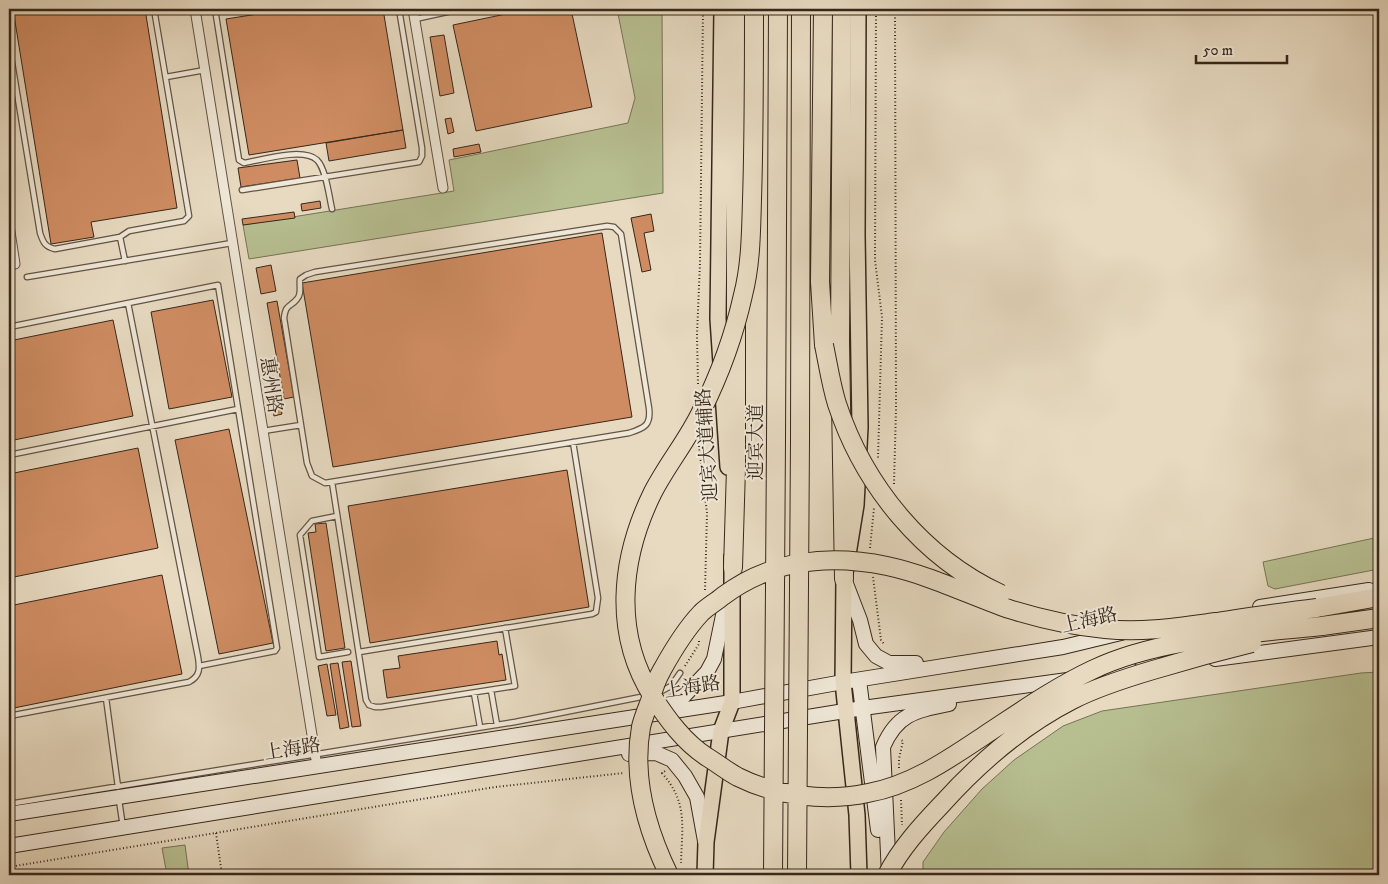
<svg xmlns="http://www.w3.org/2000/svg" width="1388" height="884" viewBox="0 0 1388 884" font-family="'IM FELL DW Pica','Noto Serif SC',serif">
<rect width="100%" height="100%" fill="#e7dac1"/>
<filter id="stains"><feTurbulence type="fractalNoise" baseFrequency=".004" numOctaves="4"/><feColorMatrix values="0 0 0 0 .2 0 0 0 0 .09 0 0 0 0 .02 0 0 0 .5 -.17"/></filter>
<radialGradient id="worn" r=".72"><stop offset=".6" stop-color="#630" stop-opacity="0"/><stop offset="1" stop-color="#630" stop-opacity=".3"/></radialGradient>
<!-- green -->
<path fill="#b7bf91" stroke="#777356" d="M617,9h45l1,184 -414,66 -6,-34 211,-34 -5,-31 179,-37 7,-25z
M1379,537v32l-104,20 -7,-3 -5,-24z
M1379,672v203h-456v-13l21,-30 38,-43 32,-29 49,-34 39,-15 259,-38z
M185,845l4,30h-22l-5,-27z"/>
<!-- building -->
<path fill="#cf8c62" stroke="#37271b" d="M13,9h132l32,199 -86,14 3,15 -43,7z
M289,9h94l20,121 -154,25 -23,-136z
M530,9h41l21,98 -116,24 -23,-106z
M444,35l10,58 -14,3 -10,-59z
M451,118l3,14 -6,2 -3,-15z
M403,130l3,18 -77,13 -3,-18z
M479,144l2,8 -27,5 -1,-8z
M297,160l3,18 -59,9 -3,-19z
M320,201l1,7 -19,3 -1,-7z
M294,212l1,6 -52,7 -1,-6z
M651,214l3,17 -10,2 7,37 -9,2 -11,-54z
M602,233l30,184 -299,50 -31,-184z
M271,265l5,26 -15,3 -5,-26z
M213,300l19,97 -63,12 -18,-97z
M277,301l17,96 -10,2 -17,-96z
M113,320l20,96 -124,25v-100z
M279,398l3,16 -8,2 -2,-17z
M229,429l44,214 -54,11 -44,-214z
M138,448l20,100 -149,30v-104z
M567,470l22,137 -219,36 -22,-137z
M326,523l19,125 -19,3 -18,-118 8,-1 -1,-8z
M162,575l20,99 -173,35v-103z
M497,641l2,14 3,-1 4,26 -119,18 -4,-28 17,-2 -2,-12z
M351,661l10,65 -9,1 -10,-65z
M338,663l11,64 -9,2 -10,-65z
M327,664l9,51 -9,1 -9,-50z"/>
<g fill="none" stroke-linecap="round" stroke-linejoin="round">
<defs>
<path id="lane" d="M215,9l24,151 5,3c17,-3 59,-16 73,-3 9,9 12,36 15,49
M415,19l46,-10
M9,44l31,189c3,9 5,14 15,16l65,-12 9,-6 55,-10 5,-5 -35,-207
M166,77l39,-7
M242,190l177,-28 3,-6v-8l-23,-139
M607,226l7,1 7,7 28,174c2,17 -4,20 -20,25l-304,50 -13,-7 -5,-13 -23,-145c2,-15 6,-10 13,-19 5,-5 2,-13 3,-20l6,-4 9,-3z
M120,237l5,24
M27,277l205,-34
M9,327l209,-42 59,363 -2,3 -76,15
M263,431l38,-6
M9,455l229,-46
M332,482l34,218 3,5 6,2h6l134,-21 -10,-58
M337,516l-25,5 -12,14 19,122 29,-5
M359,652l233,-38 4,-2 2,-14 -25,-156
M491,690l6,35
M474,693l6,34
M658,693l13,-7 9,-13
M106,698l12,89
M9,716l180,-34c11,-6 11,-13 9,-25l-70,-354
M119,800l4,27
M9,804l506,-82 131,-26"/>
<path id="street" d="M195,9l122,757
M413,9l30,179
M9,225l6,39"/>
<path id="secondary" d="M845,581l15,39 6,24 10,12 13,7h27
M1260,607l109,-17
M1215,659l164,-22
M859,680l19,150
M657,706l11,-2 16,-8 23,-24 7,-13 14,-68
M629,754l27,-1 16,7 13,16 12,21 8,44
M9,814l723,-112 111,-20 220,-35 58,-14
M9,846l854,-138 269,-37
M889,875l-6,-128c14,-33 32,-36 66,-43"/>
<path id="primary" d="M722,9l-4,310 10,148
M858,9l-1,226 3,192 -4,78 -12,74 -1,103 14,133 2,60
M705,875l1,-33 15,-111 11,-29v-145"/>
<path id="highway" d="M823,9l-3,273 4,63
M842,9l-2,334 4,236
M776,441l2,-432
M800,441l1,-432
M733,568l3,-100v-459
M1317,608l62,-11
M1322,626l57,-8"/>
</defs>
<!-- lane casing -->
<use href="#lane" stroke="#635444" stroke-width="7"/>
<!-- street casing -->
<use href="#street" stroke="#635444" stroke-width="11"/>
<!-- secondary casing -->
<use href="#secondary" stroke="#37271b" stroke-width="16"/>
<!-- primary casing -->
<use href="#primary" stroke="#37271b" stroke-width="18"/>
<!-- highway casing -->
<use href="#highway" stroke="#37271b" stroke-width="20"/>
<!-- path -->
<path stroke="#37271b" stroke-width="2" stroke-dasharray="1 2.5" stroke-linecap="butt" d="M876,9l-1,251 7,57 -4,141
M698,384l-1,-49 3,-72 3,-254
M699,446l8,67 -2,78
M894,484l2,-75 -1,-400
M870,548l4,-40
M873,577l8,63 3,4
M685,666l14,-22v-4
M899,768v-9l4,-18 -2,-1
M665,771l-3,2c26,30 20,53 19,90
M901,800l1,25
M216,833l6,42
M9,867l486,-80 129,-14
M1332,875l47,-6"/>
<!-- lane -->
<use href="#lane" stroke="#efe7d7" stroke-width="4.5"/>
<!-- street -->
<use href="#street" stroke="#efe7d7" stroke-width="9"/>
<!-- secondary -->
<use href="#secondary" stroke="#efe7d7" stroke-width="14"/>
<!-- primary -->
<use href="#primary" stroke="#e7dac1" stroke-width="15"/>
<!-- highway -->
<use href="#highway" stroke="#e7dac1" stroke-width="18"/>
<defs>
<path id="highway-bridge" d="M754,9c0,63 0,127 -2,191 -1,32 -1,64 -9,95 -9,41 -23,79 -42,117 -14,29 -35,54 -49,82 -32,66 -39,140 1,203 15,23 31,45 54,60 10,6 20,14 31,20 38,19 88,25 130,16 44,-8 81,-34 117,-58 35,-23 69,-47 107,-65 66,-32 157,-36 230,-44
M824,345c4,19 7,40 13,59 27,82 86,154 164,190
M669,875c-22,-45 -37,-97 -28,-148 2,-9 6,-18 9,-26 3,-11 6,-21 12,-31 11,-20 23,-40 39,-57 6,-6 15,-11 22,-17 48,-36 106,-42 164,-30 42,9 82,29 122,43 32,10 63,17 96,20 37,4 74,-2 111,-7 34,-5 67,-10 101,-14
M773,875l3,-434
M797,875l3,-434
M887,875c13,-26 35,-50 55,-71 37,-41 81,-79 130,-104 25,-13 54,-22 81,-30 33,-10 66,-19 99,-27"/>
</defs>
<!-- highway-bridge casing -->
<use href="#highway-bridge" stroke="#37271b" stroke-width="20" stroke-linecap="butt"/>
<!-- highway-bridge -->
<use href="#highway-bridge" stroke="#e7dac1" stroke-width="18"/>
</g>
<g text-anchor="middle" stroke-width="4" stroke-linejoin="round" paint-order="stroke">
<!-- street labels -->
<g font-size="19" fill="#37271b" stroke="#efe7d7">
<text transform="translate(272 385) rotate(81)" y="7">惠州路</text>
<text transform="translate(755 442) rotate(-90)" y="7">迎宾大道</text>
<text transform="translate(706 445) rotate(-94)" y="7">迎宾大道辅路</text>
<text transform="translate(1089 619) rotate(-13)" y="7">上海路</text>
<text transform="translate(692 686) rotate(-9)" y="7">上海路</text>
<text transform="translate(292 748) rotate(-9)" y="7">上海路</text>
</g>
</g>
<!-- margin -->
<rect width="1388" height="884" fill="none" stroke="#e7dac1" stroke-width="30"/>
<rect x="10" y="10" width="1368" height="864" fill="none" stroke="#37271b" stroke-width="2.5"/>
<rect x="15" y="15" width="1358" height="854" fill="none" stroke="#37271b"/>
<!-- scale -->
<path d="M1196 55v8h91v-8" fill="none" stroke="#37271b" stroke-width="2.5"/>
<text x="1203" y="55" font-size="15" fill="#37271b" stroke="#efe7d7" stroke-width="4" paint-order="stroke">50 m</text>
<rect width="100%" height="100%" filter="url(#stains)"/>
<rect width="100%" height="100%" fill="url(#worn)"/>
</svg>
